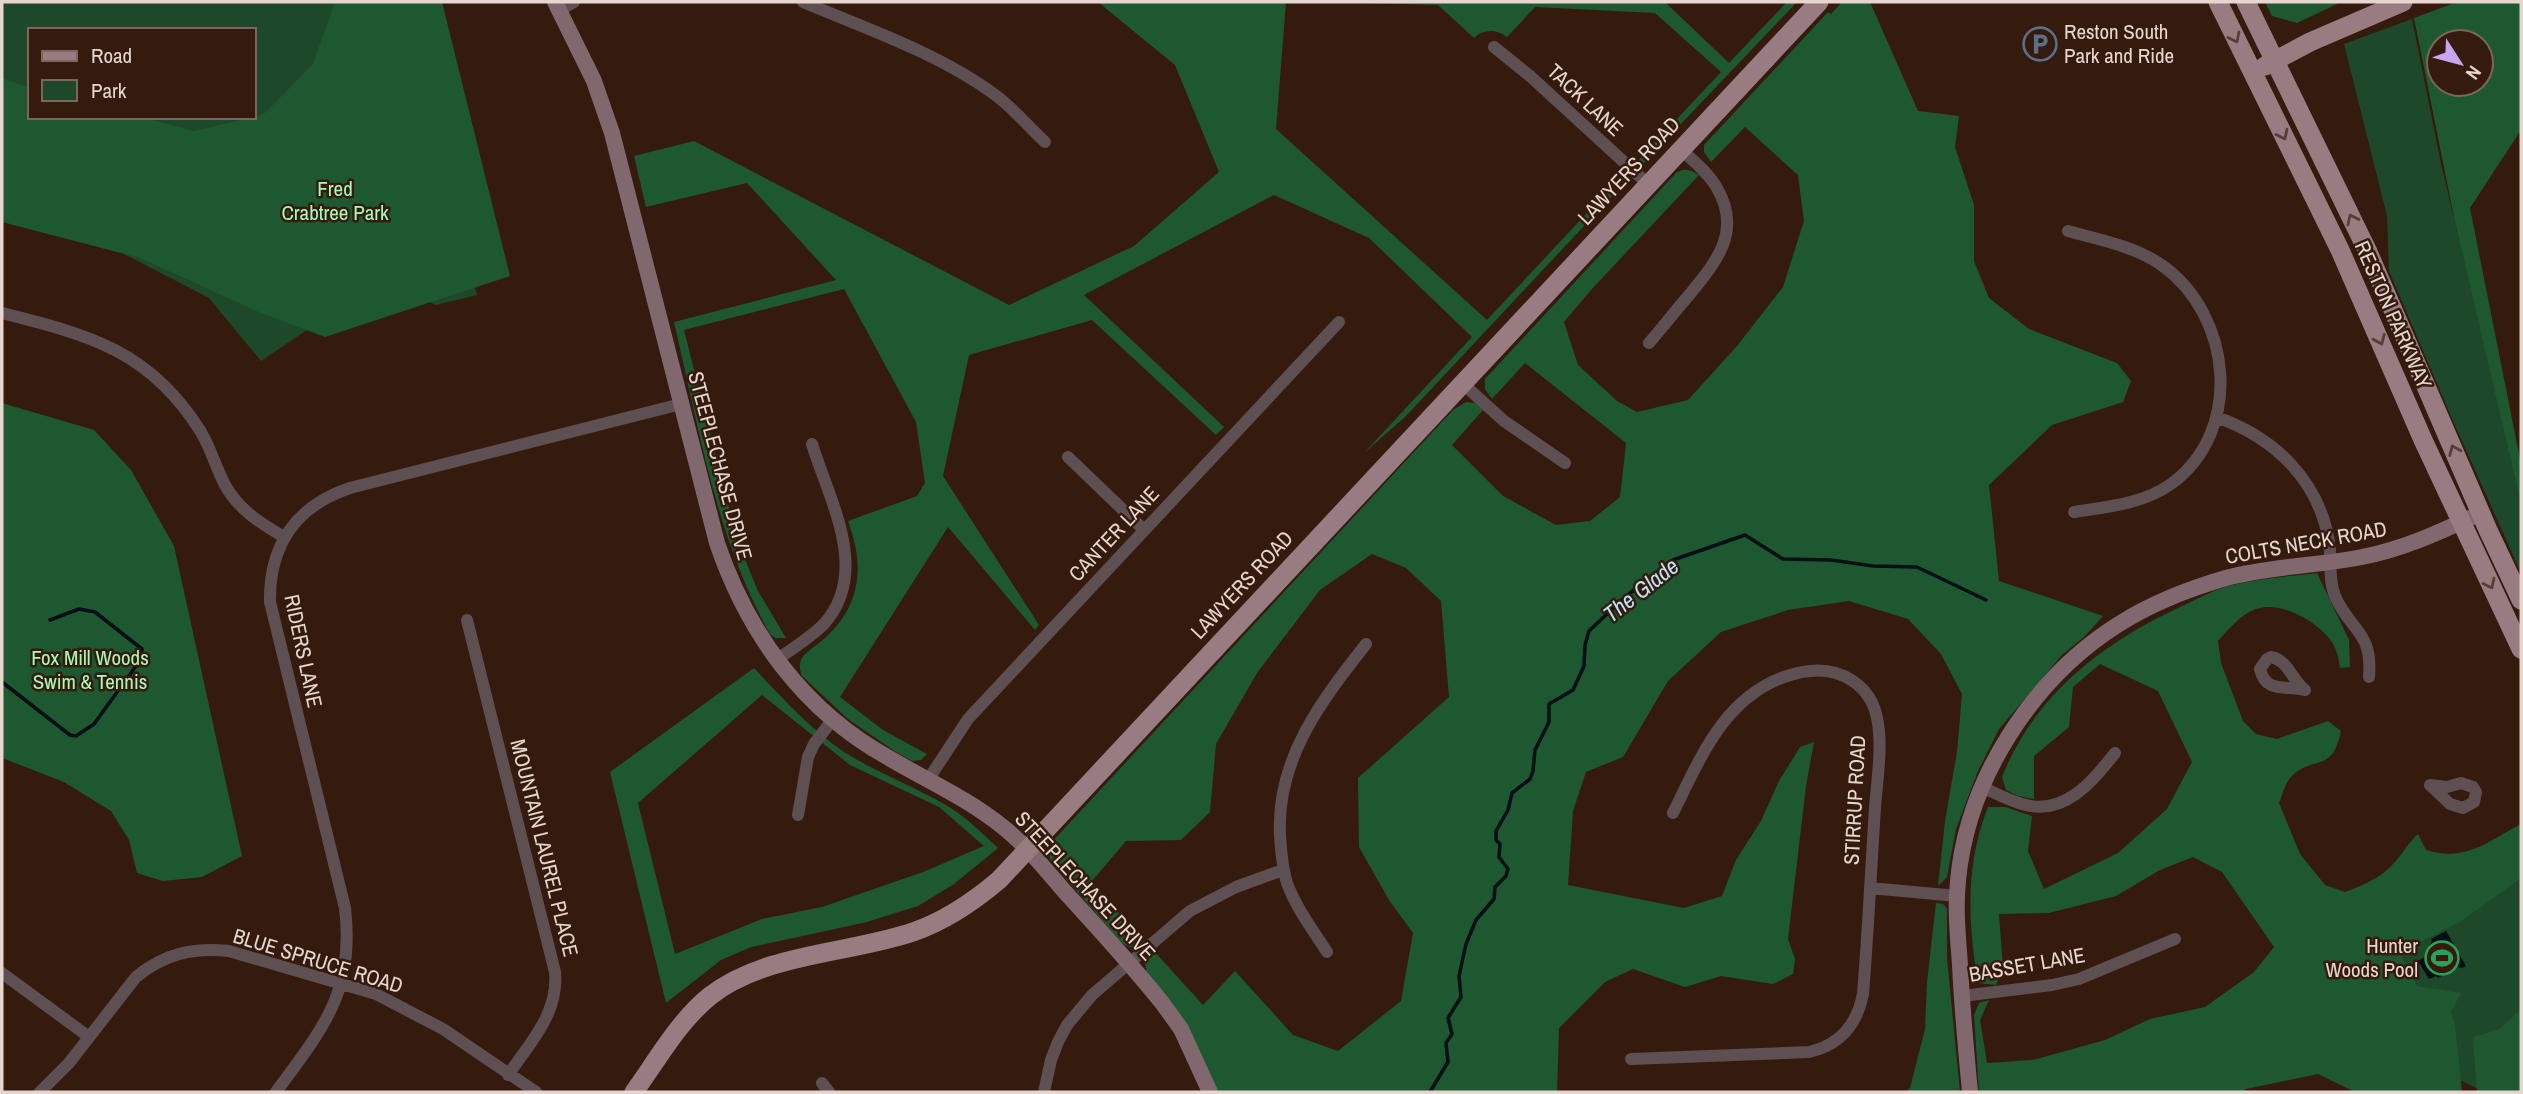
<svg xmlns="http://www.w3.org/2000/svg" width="2523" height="1094" viewBox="0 0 2523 1094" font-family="'Archivo Narrow',sans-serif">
<rect width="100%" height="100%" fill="#341b0e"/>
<!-- green -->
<path fill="#1e482a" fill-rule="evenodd" d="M2,2h398l7,9 70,284 -41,10 -13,-6 -110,27 -52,35 -52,-63 -110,-57 -97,-32zM30,30h224v87h-224z
M2412,19l29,145 80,332v77l-71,-159 -61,-143 -2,-55 -43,-172z
M2521,866v226l-41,-2 -26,-13 -129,-31 89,-115z"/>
<!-- forest -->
<path fill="#1e5830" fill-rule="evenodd" d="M335,2h107l68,274 -185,61 -64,-24 -121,-55 -138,-36v-144l28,10v29h111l53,14 60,-14 11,-4 48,-49z
M1098,2h188l-10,127 211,191 126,-135 1,9 -209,223 -41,36 108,-116 -103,-99 -95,-43 -190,100 140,132 -8,8 -124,-115 -123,35 -26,121 96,149 -4,5 -87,-103 -108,170 43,33 44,24 -6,6 -9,1 -19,-11 -45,-31 -46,-43c-2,-5 -3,-10 -1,-16 4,-9 17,-15 24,-22 12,-11 23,-25 28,-41 9,-26 4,-51 -5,-76l69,-25 8,-13 -9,-61 -72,-133 -160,41 53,210 21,51 28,47h-11l-5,-4c-54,-96 -71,-206 -96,-312l162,-42 -89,-97 -101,24 -12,-51 60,-15 315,164 125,-59 85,-74 -44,-107z
M1322,2h343l64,61 58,-61h10l-158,166h-8l90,-96 -66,-59 -120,-6 -28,30c-11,-8 -23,-8 -33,1l-36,-33z
M1842,2h28l48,109 41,5 -4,31 19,58v56l15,37 40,31 88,34 14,18 -8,21 -71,23 -63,60 10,96 104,35 -19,21 -22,18 -63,74 -21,42 -22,58 -9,48 -9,9 7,-65 12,-69 5,-58 -21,-40 -33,-35 -59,-18 -61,9 -67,22 -53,49 -45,76 -37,15 -13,39 -5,74 116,23 38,-12 14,-36 25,-39 18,-40 21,-34 14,-5 -8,44 -18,153 7,20 -2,15 -20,10 -52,-8 -36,11 -52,-18 -28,13 -46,46 -2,64h-342l-68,-118 -2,-10 8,-14 50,55 32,-34 58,64 45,16 63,-50 12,-68 -24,-33 -30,-53 -1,-69 91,-81 -8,-96 -35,-33 -34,-14 -52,36 -63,83 -41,71 -6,68 -29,28 -55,1 -35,41 53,59 -9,6h-6l-6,-3 -72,-82 -4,-13 3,-5 403,-434 13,-8 9,1 8,7 -31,35 51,51 53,29 34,-4 30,-24 6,-54 -101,-80 -33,36 -7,-10v-10l191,-206c8,-6 16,-3 23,2l-108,115 -27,32 14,43 39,36 20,11 51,-12 49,-54 46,-59 21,-66 -6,-46 -53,-48 -34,35 -7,-10v-7l124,-133 3,2z
M2265,2h72v2l-40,19 -25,-7z
M2457,2h64v128l-51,78 51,256v39l-66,-281 -41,-204zM2439,42h42v42h-42z
M2,403l92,27 37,40 43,76 68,310 -40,21 -39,4 -26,-8 -8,-33 -18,-29 -47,-29 -62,-24z
M2317,573l32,67 1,27 -10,1c-1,-8 -3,-18 -8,-26 -14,-20 -51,-42 -76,-33 -16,6 -27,20 -38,32l3,22 22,58 13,13 21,5 51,-18 13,10c-9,44 -28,23 -50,46 -6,6 -9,19 -12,26l21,51 25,31 20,7c16,-6 36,-14 48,-28 9,-9 15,-21 25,-30l8,16c40,12 61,-8 95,-26v54l-61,44 -61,31 18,33 44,7 -10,19 4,13 7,67h-107l-37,-18 -72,15 -3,3h-264l-5,-77 5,-12 10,-3 -9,20 7,43 46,-3 72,-20 45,-21 55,-12 49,-35 20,-25 -52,-75 -29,-15 -33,13 -44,26 -67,17 -50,1 4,54 -7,17 -18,-2c-10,-60 -13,-119 10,-176h17l27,9 -4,35 16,38 74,-36 49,-44 25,-47 -34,-71 -58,-27 -27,23 -4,40 -35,29v43l-16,-3 -12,-6 -4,-13c32,-81 99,-133 176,-169 14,-6 29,-15 44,-20 29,-9 64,-11 95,-15z
M754,668c28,30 56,61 90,84 32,20 67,33 100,52 20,11 37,28 54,44l-44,36 -36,22 -51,16 -116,25 -30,13 -55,43 -56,-231zM762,695l88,70 89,42 45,39 -61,26 -101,35 -60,12 -87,35 -37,-151z
M1936,903l7,1 4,4v50l13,134h-55l5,-4 15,-59 2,-47z
M2521,1009v83h-44l-4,-55 27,-8z"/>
<!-- water -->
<path fill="#000e16" d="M2446,931l20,35 -4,2 -5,-1 -19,11 -2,-2 -7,3 -11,-18 10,-6 -2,-3 6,-11 -1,-2z"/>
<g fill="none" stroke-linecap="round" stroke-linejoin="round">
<!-- stream -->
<path stroke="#000e16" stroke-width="3.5" d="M2,682l68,53 6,1 18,-12 47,-65 1,-10 -47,-37 -16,-3 -29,11
M1430,1092l18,-30 -2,-19 6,-9 -4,-16 13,-21 -2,-21 7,-32 10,-24 18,-21 1,-12 11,-11 2,-7 -9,-12 1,-13 -4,-4v-9l12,-21 4,-17 18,-14 3,-8 2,-21 14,-28v-18l24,-14 11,-24 1,-21 4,-14 36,-34 48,-37 72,-25 38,24 48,1 42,6 44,1 69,33"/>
<!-- street -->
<path stroke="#5e4f53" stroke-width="12" d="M803,2c62,26 137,52 191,92 18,13 34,32 51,48
M560,10l14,-8
M1494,47l36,29 118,108
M2068,231c32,9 67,15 95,35 69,50 81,165 8,218 -28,20 -64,23 -97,28
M2,313c87,22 148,37 199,119 10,17 15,36 24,53 14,25 35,38 59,52
M1649,343c14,-16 27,-33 41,-49 27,-33 52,-63 27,-106 -8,-15 -24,-27 -36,-39
M1462,383l42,38 61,42
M2216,417c58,20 103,63 113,125 3,17 -1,38 6,54 15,35 38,35 34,81
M1068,457l76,73
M467,620l88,352c4,41 -25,71 -47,103
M2271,657c17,3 21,23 34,33 -20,-5 -39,4 -45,-21l7,-10z
M776,660c16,-11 34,-22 48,-36 47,-53 5,-124 -12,-180
M928,780l40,-61 371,-397
M2461,783l12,4 3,5 -2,10 -11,6 -13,-4 -20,-19 17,2z
M1982,787c13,6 26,13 40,17 42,13 70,-22 93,-51
M798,815l10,-58 6,-13 19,-25
M1870,888l87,8
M1327,952c-14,-22 -31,-44 -40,-69 -5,-16 -6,-32 -7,-48 -4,-76 42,-135 86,-191
M2,973l87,64
M1962,996l90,-11 27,-6 96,-40
M1631,1059l178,-7c31,-7 48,-27 54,-58 5,-62 8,-124 12,-186 2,-29 8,-62 2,-90 -4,-22 -19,-38 -41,-45 -17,-5 -35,-2 -52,4 -61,22 -84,82 -111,136
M822,1083l7,9
M40,1092l29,-29 67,-86c28,-23 57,-30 93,-26l147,43 67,35 93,63
M276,1092c47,-64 79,-100 69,-184l-75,-306c-1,-57 26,-96 80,-114l331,-84
M1044,1092l7,-32 7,-18 9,-17 25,-30 98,-84 46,-24 47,-17"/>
<!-- secondary -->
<path stroke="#80686e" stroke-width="16" d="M555,2l39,79 18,52 105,410c31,91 87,168 172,215 39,23 78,40 114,69 23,18 42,42 62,65 34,37 67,73 98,112l18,25 29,63
M1970,1092c-4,-42 -8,-84 -10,-127 -2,-28 -5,-56 -2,-84 9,-102 75,-203 161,-257 33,-21 69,-35 107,-46 45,-12 91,-12 136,-21 42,-8 80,-26 119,-44"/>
<!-- primary -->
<path stroke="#997c82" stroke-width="19" d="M2218,2l122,248 83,190 98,209
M2246,2l122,250 120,278 33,70
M2265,66l45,-24 93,-40
M634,1092c24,-33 45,-71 76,-96 55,-43 138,-42 203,-64 32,-11 60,-30 86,-52l820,-878"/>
</g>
<!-- one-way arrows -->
<defs><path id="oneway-chevron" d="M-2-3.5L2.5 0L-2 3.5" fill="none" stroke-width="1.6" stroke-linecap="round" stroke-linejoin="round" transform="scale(1.75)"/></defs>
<g stroke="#573d37">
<use href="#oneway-chevron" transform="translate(2235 38) rotate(64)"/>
<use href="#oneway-chevron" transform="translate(2283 135) rotate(64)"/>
<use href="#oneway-chevron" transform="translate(2352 219) rotate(-115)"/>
<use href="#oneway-chevron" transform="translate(2380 340) rotate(67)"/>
<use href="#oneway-chevron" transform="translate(2454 450) rotate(-113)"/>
<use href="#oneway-chevron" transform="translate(2490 584) rotate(64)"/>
</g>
<!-- icons -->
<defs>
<symbol id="parking-ring" viewBox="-11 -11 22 22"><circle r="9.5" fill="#341b0e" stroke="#5c6f8a" stroke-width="1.5"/><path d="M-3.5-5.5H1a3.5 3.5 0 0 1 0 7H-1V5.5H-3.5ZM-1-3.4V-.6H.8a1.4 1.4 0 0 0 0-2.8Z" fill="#5c6f8a"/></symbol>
<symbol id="stadium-ring" viewBox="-11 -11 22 22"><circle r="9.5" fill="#341b0e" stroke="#2e9e5b" stroke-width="1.5"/><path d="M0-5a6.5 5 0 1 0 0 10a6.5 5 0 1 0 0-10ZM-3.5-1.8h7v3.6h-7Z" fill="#2e9e5b"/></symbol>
</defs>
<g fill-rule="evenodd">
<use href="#parking-ring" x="2021" y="25" width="38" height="38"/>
<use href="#stadium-ring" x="2423" y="939" width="38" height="38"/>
</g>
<g text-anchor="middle" stroke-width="5" stroke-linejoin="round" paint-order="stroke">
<!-- poi labels -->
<g font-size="21" fill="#e7d6ce" stroke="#341b0e" text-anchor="start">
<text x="2064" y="39">Reston South<tspan x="2064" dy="24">Park and Ride</tspan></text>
<text x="2418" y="953" text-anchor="end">Hunter<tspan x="2418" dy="24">Woods Pool</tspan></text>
</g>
<!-- street labels -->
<g font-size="21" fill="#e7d6ce" stroke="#341b0e">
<text transform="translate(1585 100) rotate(43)" y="7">TACK LANE</text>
<text transform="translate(1629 171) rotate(-47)" y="7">LAWYERS ROAD</text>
<text transform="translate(2393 315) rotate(66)" y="7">RESTON PARKWAY</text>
<text transform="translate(720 466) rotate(75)" y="7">STEEPLECHASE DRIVE</text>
<text transform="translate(1114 534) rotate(-47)" y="7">CANTER LANE</text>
<text transform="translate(2306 543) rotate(-10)" y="7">COLTS NECK ROAD</text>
<text transform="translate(1242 585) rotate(-47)" y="7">LAWYERS ROAD</text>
<text transform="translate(303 651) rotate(78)" y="7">RIDERS LANE</text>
<text transform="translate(1855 800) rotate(-87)" y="7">STIRRUP ROAD</text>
<text transform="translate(544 848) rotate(76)" y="7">MOUNTAIN LAUREL PLACE</text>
<text transform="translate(1085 886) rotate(47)" y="7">STEEPLECHASE DRIVE</text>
<text transform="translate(318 961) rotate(17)" y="7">BLUE SPRUCE ROAD</text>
<text transform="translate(2027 965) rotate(-10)" y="7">BASSET LANE</text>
</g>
<!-- park labels -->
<g font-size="21" fill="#a6fab9" stroke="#341b0e">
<text x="335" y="196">Fred<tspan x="335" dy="24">Crabtree Park</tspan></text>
<text x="90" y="665">Fox Mill Woods<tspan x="90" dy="24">Swim &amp; Tennis</tspan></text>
</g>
<!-- water labels -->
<g font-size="23" font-style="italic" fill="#bbe3f4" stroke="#341b0e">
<text transform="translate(1641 590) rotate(-38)" y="8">The Glade</text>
</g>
</g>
<!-- border -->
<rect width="2523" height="1094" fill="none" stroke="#e7d6ce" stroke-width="7"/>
<!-- legend -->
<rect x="28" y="28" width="228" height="91" fill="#341b0e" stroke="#7c665b" stroke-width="2"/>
<rect x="42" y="51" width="35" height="10" fill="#997c82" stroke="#7c665b" stroke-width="2"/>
<text x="91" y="63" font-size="21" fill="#e7d6ce">Road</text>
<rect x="42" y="80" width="35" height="21" fill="#1e482a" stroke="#7c665b" stroke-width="2"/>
<text x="91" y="98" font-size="21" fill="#e7d6ce">Park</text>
<!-- north arrow -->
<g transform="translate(2460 63) rotate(126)"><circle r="33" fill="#341b0e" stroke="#7c665b" stroke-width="2"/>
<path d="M0-5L12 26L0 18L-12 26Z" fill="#c8a6ef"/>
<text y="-10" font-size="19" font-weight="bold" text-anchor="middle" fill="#e7d6ce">N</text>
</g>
</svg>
